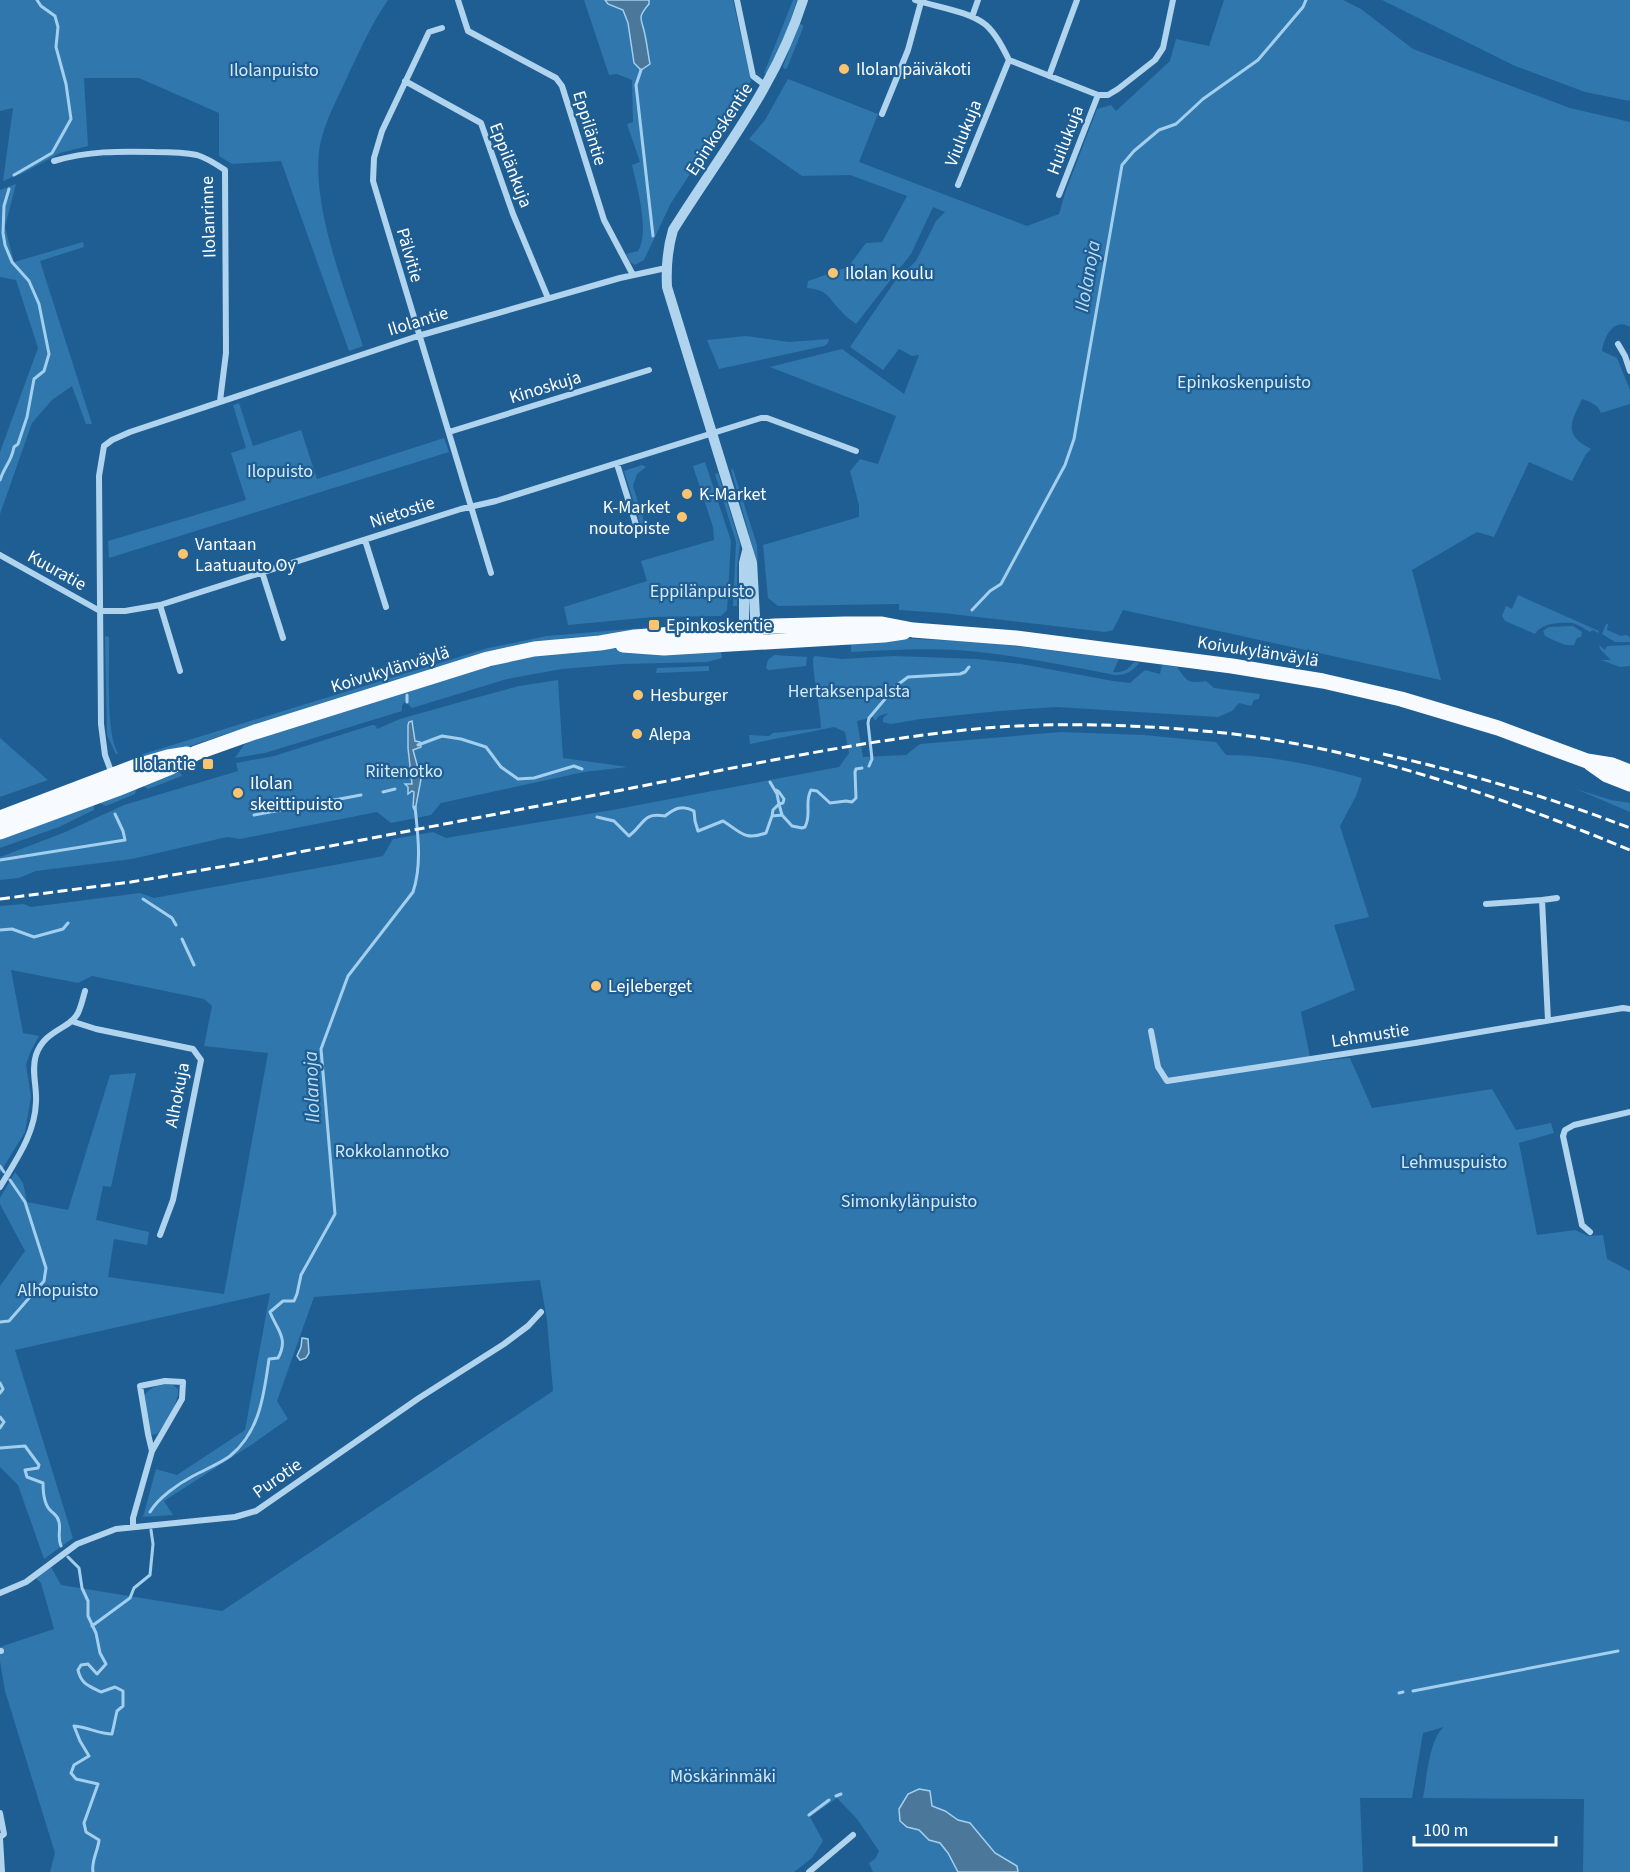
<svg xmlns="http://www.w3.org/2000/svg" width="1630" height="1872" viewBox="0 0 1630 1872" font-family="'Source Sans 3',sans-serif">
<rect width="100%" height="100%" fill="#1f5e92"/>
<!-- green -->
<path fill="#2f77ad" d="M0,0h388c-16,23 -27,48 -39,73 -10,23 -24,47 -29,72 -10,59 25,144 43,201l-14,5 -68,-190 -49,3 -13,-8v-43l-80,-35h-55l4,68 -28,7 -37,20 -20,8 10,-73 -13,3z
M584,0h149l18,81 -80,122 -27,57 -9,5 -5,-3 -4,-8 12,-3c12,-20 -1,-64 -6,-86l8,-3 -13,-38 6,-2 -1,-42 -15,-6 -8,1z
M793,0h4l-9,28 -20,46 -4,-1z
M1224,0h119l18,9 52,40 157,59 60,14v205c-16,-10 -26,10 -28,24l15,7 13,32v14l-29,9c-3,-8 -10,-11 -19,-14 -4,10 -16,27 -7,38 3,5 11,9 16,12l-5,5 -14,27 -43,-19 -35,75 -17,-5 -65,38 29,110 -318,-70 -10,20 -8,2 -162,-19 -44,-3v-6l-121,2 -10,-8 -5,-53 96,-28v-12l-9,-34 10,-12 18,5 18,-48 -126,-49 72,-18 62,45 15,-39 -7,1 -13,-7 -16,21 -33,-23 45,-66 21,-20 20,-40 9,-9 -12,-5 -22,47 -55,70c-5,-4 -11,-8 -15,-13 -14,-14 -12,-21 -34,-23l1,-7 40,-14 18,-24 16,-1 25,-46 -57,-21 -48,1 -53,-37 16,-19 23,-41 90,35 -19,48 168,64 32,-12 6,-21 32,-84 14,-4 5,6 54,-50 6,-22 33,7z
M1382,0h248v101l-45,-9 -70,-26z
M800,24l3,1v3l-16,40 -3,1 -1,-3z
M16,184l-11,43 9,35 69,-20 1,5 -44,14 52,163h-6l-14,-38 -20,14 -20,23 -32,91v-62l38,-104 -22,-68 -16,-3v-87z
M746,336l43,6 40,-3 -1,4 -4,3 -105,23 -12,-29z
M239,403l14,43 48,-16 16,49 127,-41 5,14 -340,106 -1,-17 138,-41 -15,-47 15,-5 -13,-43z
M705,462l26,79 -4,69 -6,6 -68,1 -85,8 -4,-18 83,-26 -6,-20 73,-21 -1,-13 -20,-61z
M642,465l4,2 -9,7 -4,12 13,41 1,4 -4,1 -19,-61z
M733,469l24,76 2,53 -7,-53 -21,-75z
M718,473l22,71 -3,25v37h-4l3,-64 -21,-68z
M1518,595l81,36 -1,2 -5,-3 -3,2c-6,-3 -12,-8 -18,-9 -12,-1 -31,0 -37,11l-30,-13 -3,-5 4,-10 6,3z
M1606,624h2l-1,6 14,6 5,-1 4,2v5h-15l-13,-8z
M1573,626l9,6 -1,5 -4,1 -3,7c-9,2 -20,-5 -29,-9l-2,-5 6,-4z
M642,628l-31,7 -45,3 -47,8 -274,82 -104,34 -6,-3 5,-4 348,-107 59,-12z
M105,636l4,1c1,26 -4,96 9,116l-2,1 -9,-19z
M893,638l91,4 135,17 -6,13c10,1 15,-2 21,-10l5,1c-7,9 -13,12 -24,12 -52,-10 -105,-21 -158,-25 -36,-2 -71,0 -106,2v-8z
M1599,645l6,5 2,-4 23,-1v21l-10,1 -19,-7h10l-11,-11z
M578,649h143l1,9 -15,4 -85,2 -60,5 -55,10 -95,29 -7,-7 -3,5v5l-137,42 -30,5 9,-13 13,-9 258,-77z
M774,655l33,2 -1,9 -37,4 -3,-2 2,-8z
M815,656l27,3 52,-3 84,3 43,5 92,17 17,2 15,-13 15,4 2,-9 15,2c10,14 10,17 29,14l8,7 46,6 -1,5 -5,1 -3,6 -12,-3 -7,8 -14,6 -162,-10 -57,4 -78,8 -30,5 -8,-2v-4l5,-5 -9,3 -4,5 -2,-4 -16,4 6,36 43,-2 14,-11 141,-12 83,3 72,7 10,13c46,0 92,11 136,23l-6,18 -16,30 29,91 -35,8 21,65 -54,22 10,50 39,-4 22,50 120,-19 24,41 35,-7 3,10 -35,10 18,92 38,-5 13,6 15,-1 4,24 23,12v601h-47l1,-73 -161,-1c4,-20 6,-59 21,-71l-21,6 -11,65h-52l3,74h-490l-4,-9 6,-4 4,-8 -22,-32 -20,-21 -27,19 13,24 -11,17 -18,14h-744l5,-19 -50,-162 -5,-30v-14l54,-18 -13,-46 -5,-5 15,-11 10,18 161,26 331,-220 -6,-71 -7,-40 -226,17 -37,104 11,18 -37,26 -87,56 9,14 -30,2 13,-48 21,6 68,-45 25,-137 -255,57 58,188 -29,21 -26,-74 -18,-18v-181l25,-35 -25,-47v-6l15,-26 8,11 4,19 41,8 42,-135 26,-2 -25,114 -8,-1 -7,34 53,12 -2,13 -33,-6 -6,38 116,17 44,-241 -64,-7 8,-40 -8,-7 -112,-23 -14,7 -67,-13 12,63 16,3 -9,17 -4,12 5,32 -6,35 -25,41v-267l24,-2 7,3 109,-14 14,5 229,-42 10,-17 40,-7 13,6 166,-28 227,-43 10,-14 -4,-21 -11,-5 -84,17 -1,-9 20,1 4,-3 48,-5c-1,-24 -8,-47 -8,-70z
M709,666v5l-53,2 1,-5z
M558,680l5,78 65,9 -44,5 -143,31 -10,12 -40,8 -14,-11 -137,27 -13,-2 -95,22 -96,12 -17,7 -19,2v-23l63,-24 61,-28 114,-34 -2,-8 38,-7 98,-31h3l2,4 23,-10 71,-20 48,-13z
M0,738l48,42 -48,17z
M180,772l2,4 -34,13 -5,-3 6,-6z
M137,789l-2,5 -29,12 -5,-2 -1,-4z
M1576,789l35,11 19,3v9z
M94,803v7l-35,17 -59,21v-12z
M172,1384l6,5c1,14 -12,35 -21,45l-4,1 -3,-2 -6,-37c7,-11 16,-11 28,-12z"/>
<!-- water -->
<path fill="#4a779a" stroke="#a3cfef" stroke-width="1.5" d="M605,0h44v4c-13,15 -7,14 -4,31 2,9 3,19 5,29l-9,6 -7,-7 -6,-40 -5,-13 -15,-6z
M412,721l3,20 5,1 1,5 -8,3 8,29 -6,32 -2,-4 1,-15 -2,-1 -4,3v-7l-3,-3h7l-4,-36v-23l1,-3z
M302,1338l6,1 1,14 -3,5 -6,2 -3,-4 4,-9z
M919,1789l11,2 2,15 13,5 13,9 12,3 25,30 22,13 1,6h-60l-10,-19 -8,-10 -11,-3 -10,-10 -12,-3 -7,-6 -1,-12 9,-15z"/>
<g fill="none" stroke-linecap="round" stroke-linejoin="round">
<!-- stream -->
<path stroke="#a3cfef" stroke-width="3" d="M641,70l-5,15 17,151
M14,175l38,-22 19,-34 -5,-35 -10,-37 2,-20 -3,-11 -14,-10 -4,-6
M0,480c5,-15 11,-17 14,-33l4,-3 9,-27 7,-38 10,-8 5,-17 -10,-50 -10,-23 -17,-19 -7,-17 -2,-12 1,-27 5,-17
M972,610l18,-19 11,-7 64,-119 9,-26 48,-274 12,-14 25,-21 17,-6 27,-25 55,-39 45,-53 3,-7
M407,695v7
M418,745l24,-9 19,3 25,8 15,20 17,12 16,-1 40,-12 8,3
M869,766l3,-7 -4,-36 1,-5 27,-32 12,-9 52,-3 5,-2 4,-5
M770,782l7,12 2,10 -6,6 -1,6
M776,790l3,2 5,7 -1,4 -4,1 3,11
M383,792l12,-3
M254,815l107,-20
M597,817l17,4 15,15c16,-12 13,-24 36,-20 9,-7 17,-12 29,-5l1,10 3,10 25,-10c18,11 21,20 43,12l6,-17 10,-1 10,11 10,2 3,-1c7,-13 -1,-25 6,-37l6,1 13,12 16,-2 6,1 4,-4 -1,-26 1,-3 6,-1
M0,860l125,-20 -2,-9 -8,-17
M143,899l29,19 4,7
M0,930l12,-1 22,8 29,-8 5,-6
M182,939l12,26
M0,1166l4,6
M0,1322l9,-1 35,-40 2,-13 -21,-66 -15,-22
M0,1383l3,6 -3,4
M0,1417l4,5 -4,6
M0,1448l25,-2 14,19 -1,3 -13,2 2,7 16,6c0,9 1,22 8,28 4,4 7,5 8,11 2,8 -2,15 2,24
M150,1512c8,-14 28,-28 43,-36 11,-6 26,-12 37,-20 30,-24 34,-62 39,-97l9,-1c11,-20 -1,-28 -8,-46l13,-11h11l3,-7 4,-19 34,-61 -14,-165 27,-73 65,-84c9,-27 5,-57 2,-85
M68,1557l11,11 3,20 6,13v15l8,17 4,20 6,11 -9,10 -9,-10 -7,1 -3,5c3,14 11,16 23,22l14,-5 8,4v15l-6,5 -5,23c-13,0 -24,-7 -38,-8l6,15 9,15 -15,9 -3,8 5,6 22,5 -14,39 2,9 13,8c-1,11 -8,21 -6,32
M92,1626l38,-28 4,-10 16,-13 3,-31 -2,-14
M1413,1691l205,-40
M1399,1693l4,-1
M836,1796l5,-2
M809,1815l20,-15"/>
<!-- minor -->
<path stroke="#b0d3ee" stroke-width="6" d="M458,0l10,31 88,47 6,8 42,134 29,55
M737,0l16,76 13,10
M915,0c21,7 54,11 71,25 10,9 17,23 23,35l89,35h10l10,-6 37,-29 8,-12 10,-48
M972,17l6,-17
M442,28l-13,4 -47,99 -8,27 -1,23 118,392
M1049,76l28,-76
M405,81l76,42 32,91 35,84
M882,114l26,-64 13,-48
M54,161c34,-10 65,-10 101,-9 13,0 28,0 42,3 10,3 19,9 28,15l1,183 -6,48
M958,185l51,-125
M1059,195l39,-100
M1618,344l7,12 5,15
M449,432l200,-62
M617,464l21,67
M365,540l21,67
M0,555l100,56h25l35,-6 301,-96 35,-8 265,-83h6l89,33
M262,572l21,66
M160,605l20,66
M112,774l-7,-19 -4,-31 -2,-248 5,-30 8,-6 18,-8 288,-96 202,-58 46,-10
M1542,900l15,-2
M1486,904l56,-4 6,120
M71,1021l25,8 97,20 8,11 -28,140 -13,35
M1151,1031l7,36 9,14 248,-38 208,-35 7,1
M0,1187c16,-27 35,-53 36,-85 1,-16 -5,-31 0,-47 9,-26 33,-25 42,-42 3,-6 5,-15 7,-22
M1590,1232l-8,-7 -19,-89 2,-6 9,-5 56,-13
M133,1526v-8l19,-67 30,-52 1,-17 -18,-1 -25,5 8,48 4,17
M0,1593l26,-11 51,-38 39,-15 119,-12 21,-6 163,-113 85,-54 24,-18 13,-14
M0,1651h1
M0,1813l4,21 -4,3
M0,1839l2,33
M809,1872l44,-37"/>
<!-- tertiary -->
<path stroke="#b0d3ee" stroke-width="10" d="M756,634l-4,-71 -85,-276c-1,-20 0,-37 6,-57 48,-77 102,-142 130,-230
M744,635v-72l3,-12"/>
<!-- primary -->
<path stroke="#f7fbff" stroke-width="15" d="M623,645l41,3 220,-13 20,-3
M1590,763l17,12 23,9
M0,818l134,-51 34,-10 19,-3
M0,832l117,-43 54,-22 25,-14 59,-21 233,-73 46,-10 66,-6 35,-6 140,-11 70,-2h37l31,6 103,8 216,28 91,15 78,18 97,29 89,33 25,4 18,7"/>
<!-- rail -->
<path stroke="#fff" stroke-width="3" stroke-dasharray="10 4.5" stroke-linecap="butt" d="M1383,754c84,19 166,43 247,74
M0,899l131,-17 95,-16c132,-25 264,-51 396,-76 111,-22 222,-46 334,-59 86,-10 173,-7 259,1 145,15 282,63 415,118"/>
</g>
<!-- markers -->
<g fill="#fcc370" stroke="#1f5e92" stroke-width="2">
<circle cx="844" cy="69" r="6"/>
<circle cx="833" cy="273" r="6"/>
<circle cx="687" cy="494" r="6"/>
<circle cx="682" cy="517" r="6"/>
<circle cx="183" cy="554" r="6"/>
<rect x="648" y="619" width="12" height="12" rx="3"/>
<circle cx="638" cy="695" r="6"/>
<circle cx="637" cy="734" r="6"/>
<rect x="202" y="758" width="12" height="12" rx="3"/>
<circle cx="238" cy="793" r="6"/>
<circle cx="596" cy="986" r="6"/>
</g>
<g text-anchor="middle" stroke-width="4.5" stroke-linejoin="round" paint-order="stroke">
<!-- poi labels -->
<g font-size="18" fill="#fff" stroke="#1f5e92" text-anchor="start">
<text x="856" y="75">Ilolan päiväkoti</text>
<text x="845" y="279">Ilolan koulu</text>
<text x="699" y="500">K-Market</text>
<text x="670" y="513" text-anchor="end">K-Market<tspan x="670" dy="21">noutopiste</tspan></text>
<text x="195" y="550">Vantaan<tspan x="195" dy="21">Laatuauto Oy</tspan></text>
<text x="666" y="631">Epinkoskentie</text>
<text x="650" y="701">Hesburger</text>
<text x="649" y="740">Alepa</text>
<text x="196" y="770" text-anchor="end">Ilolantie</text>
<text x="250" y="789">Ilolan<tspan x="250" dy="21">skeittipuisto</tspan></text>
<text x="608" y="992">Lejleberget</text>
</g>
<!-- park labels -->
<g font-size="18" fill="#d6eafa" stroke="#1f5e92">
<text x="274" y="76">Ilolanpuisto</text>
<text x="1244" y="388">Epinkoskenpuisto</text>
<text x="280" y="477">Ilopuisto</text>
<text x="702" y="597">Eppilänpuisto</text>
<text x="849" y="697">Hertaksenpalsta</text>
<text x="404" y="777">Riitenotko</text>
<text x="392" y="1157">Rokkolannotko</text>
<text x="1454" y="1168">Lehmuspuisto</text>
<text x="909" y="1207">Simonkylänpuisto</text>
<text x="58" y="1296">Alhopuisto</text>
<text x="723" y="1782">Möskärinmäki</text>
</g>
<!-- street labels -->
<g font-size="18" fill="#fff" stroke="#1f5e92">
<text transform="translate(590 128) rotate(73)" y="6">Eppiläntie</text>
<text transform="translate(719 129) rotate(-57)" y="6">Epinkoskentie</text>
<text transform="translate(963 133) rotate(-68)" y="6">Viulukuja</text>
<text transform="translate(1065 140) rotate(-69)" y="6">Huilukuja</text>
<text transform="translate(511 165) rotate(69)" y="6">Eppilänkuja</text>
<text transform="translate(208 217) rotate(-92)" y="6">Ilolanrinne</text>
<text transform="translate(410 255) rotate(74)" y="6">Pälvitie</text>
<text transform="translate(418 321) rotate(-17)" y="6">Ilolantie</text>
<text transform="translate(545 387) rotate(-17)" y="6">Kinoskuja</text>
<text transform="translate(402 512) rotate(-18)" y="6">Nietostie</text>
<text transform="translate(57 570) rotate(29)" y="6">Kuuratie</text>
<text transform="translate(1258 651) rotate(9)" y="6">Koivukylänväylä</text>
<text transform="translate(390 669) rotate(-17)" y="6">Koivukylänväylä</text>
<text transform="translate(1370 1035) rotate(-9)" y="6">Lehmustie</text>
<text transform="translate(177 1095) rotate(-79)" y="6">Alhokuja</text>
<text transform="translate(277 1478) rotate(-35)" y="6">Purotie</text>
</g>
<!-- water labels -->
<g font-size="20" font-style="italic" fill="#bcdcf4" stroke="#1f5e92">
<text transform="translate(1087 276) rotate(-80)" y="7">Ilolanoja</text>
<text transform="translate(311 1087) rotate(-92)" y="7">Ilolanoja</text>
</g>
</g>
<!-- scale -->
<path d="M1414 1836v9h142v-9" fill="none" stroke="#ffffff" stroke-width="3"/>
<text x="1423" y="1836" font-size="18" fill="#ffffff" stroke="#1f5e92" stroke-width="4.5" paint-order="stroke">100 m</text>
</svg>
